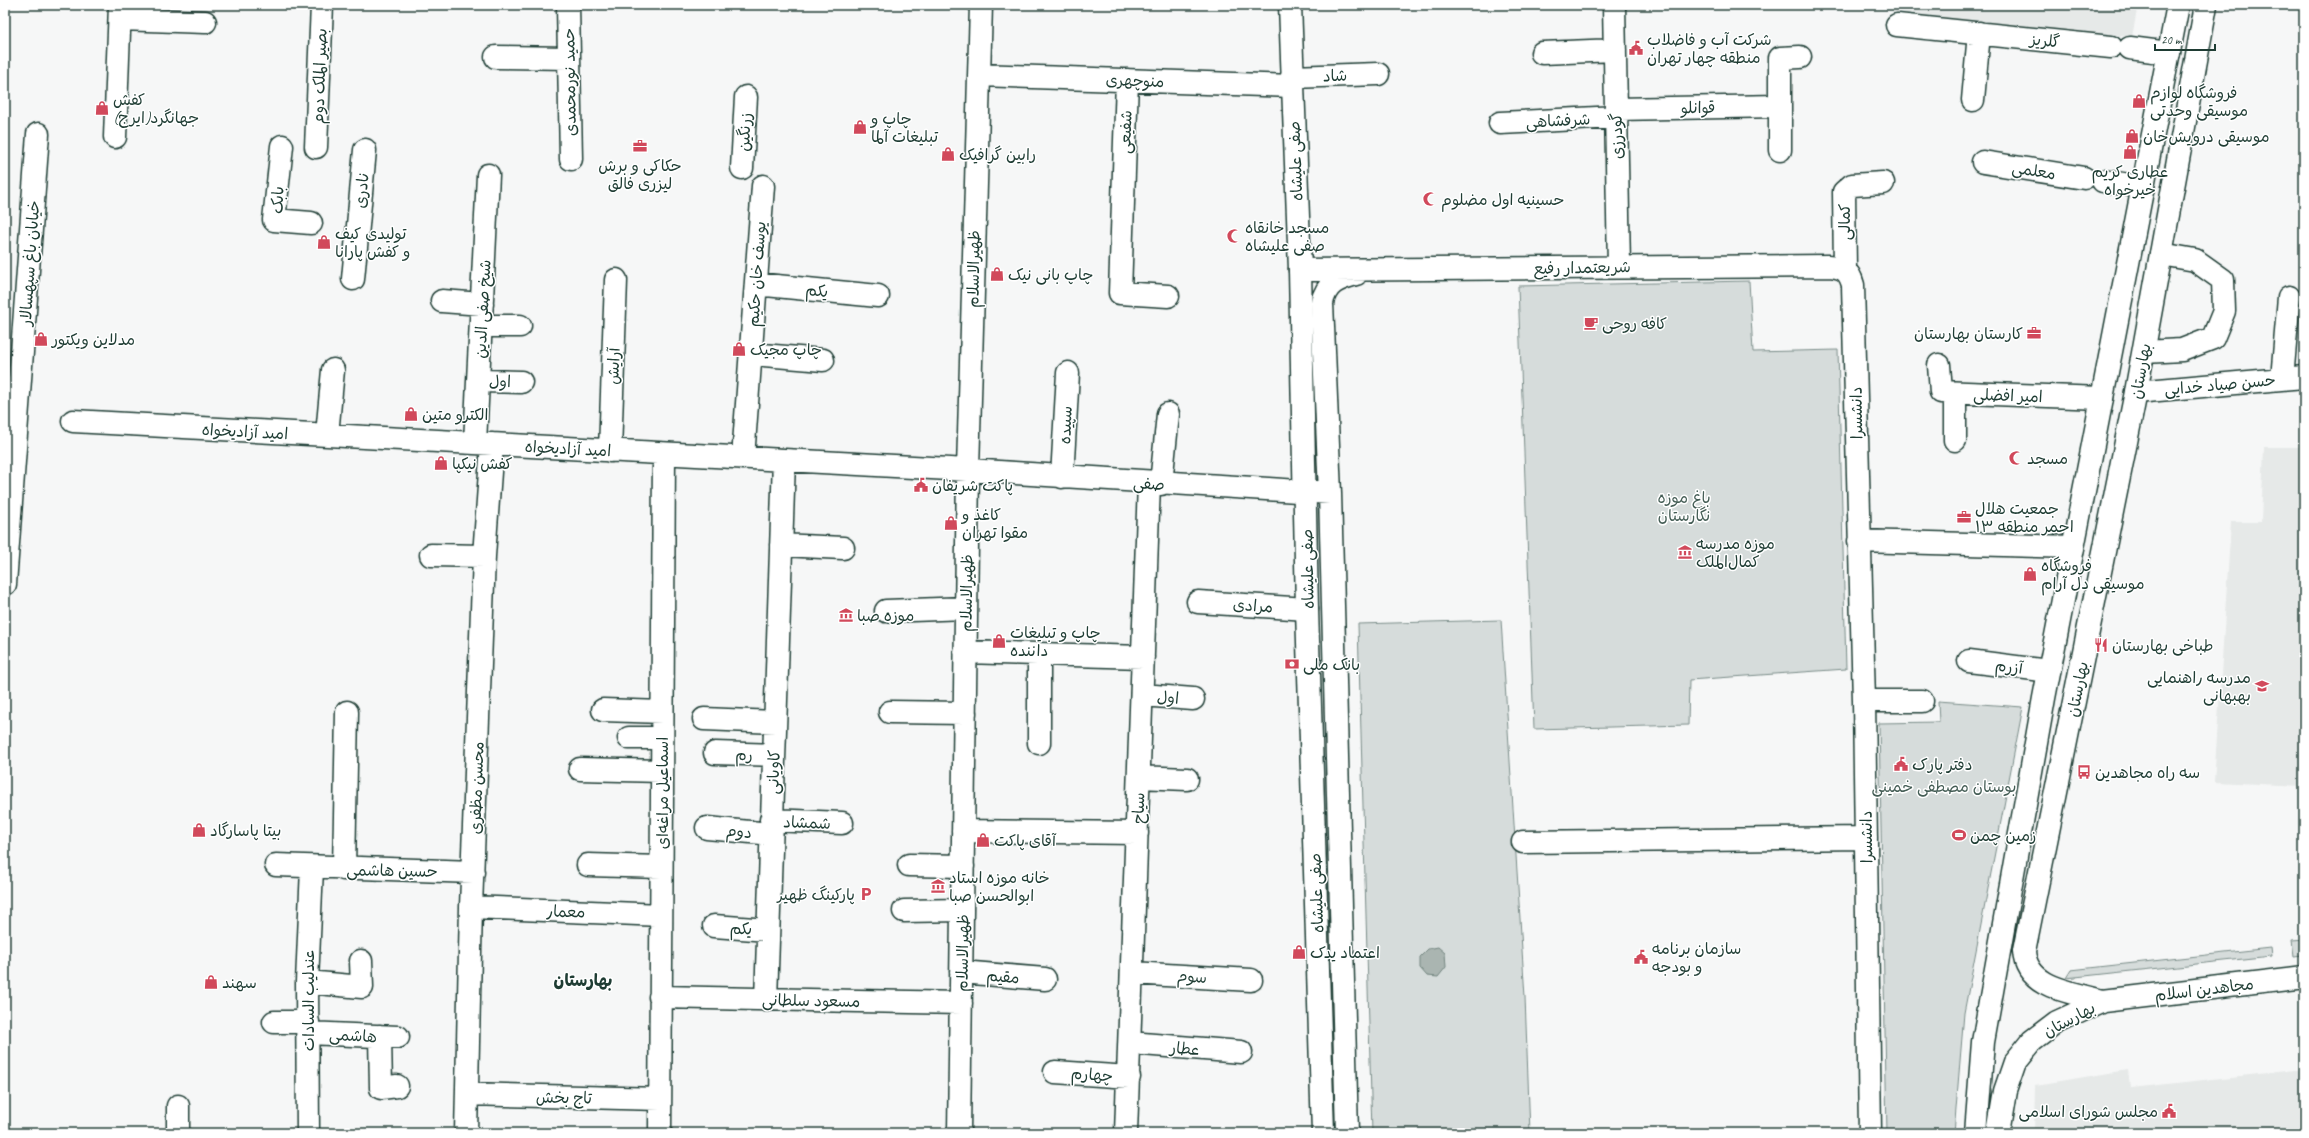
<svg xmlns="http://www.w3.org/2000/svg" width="2309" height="1138" viewBox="0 0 2309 1138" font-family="Caveat,'Playpen Sans Arabic',sans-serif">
<rect width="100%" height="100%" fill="#f6f7f7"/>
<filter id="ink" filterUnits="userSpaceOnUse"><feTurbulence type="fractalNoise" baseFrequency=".025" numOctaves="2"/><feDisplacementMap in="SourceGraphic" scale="8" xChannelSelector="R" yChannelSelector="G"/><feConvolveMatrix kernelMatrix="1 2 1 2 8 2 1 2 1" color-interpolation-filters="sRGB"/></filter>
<g filter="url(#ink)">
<!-- built -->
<path fill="#e6e9e8" d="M1893,5h245l-6,32 -239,-22z
M2264,447h40v339l-90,-4 17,-260h30z
M2304,1069v64h-270l1,-48 93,-15 2,18z"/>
<!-- green -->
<path fill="#d6dcdb" stroke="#7a8c88" d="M1749,281l4,71 85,-2 8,319 -157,11 -1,45 -154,4 -16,-443z
M1501,620l24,377 5,136h-158l-14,-509z
M1938,701l85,6 -59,306 -10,120h-67l-8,-410 60,-1z
M2304,940v16l-11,1 -2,-16z
M2270,948l1,8 -205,22 5,-8z"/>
<!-- water -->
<path fill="#aab5b1" stroke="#72857f" d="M1438,947l7,6 1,14 -8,10 -11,-1 -7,-8v-11l8,-8z"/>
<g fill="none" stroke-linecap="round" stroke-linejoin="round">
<defs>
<path id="minor" d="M568,5l3,154
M1614,5l5,261
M120,19l85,3
M1897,25l214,22
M2130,48l39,5
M1542,53l73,-3
M496,57l73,1
M979,75l313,11
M1292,77l86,-3
M1127,80l-7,213 48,3
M1973,100l6,-67
M1616,109l164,-3
M1500,123l116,-6
M115,137l5,-132
M282,146l-8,74 37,3
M316,147l6,-142
M1780,150v-92l20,-1
M1983,162l101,16
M742,168l4,-71
M2103,181l40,6
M1845,269l-1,-77 8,-7 31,-2
M1300,270l528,-4c15,1 21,4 25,19l11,416 6,432
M353,279l12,-129
M756,284l122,12
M442,301l40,3
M481,326h39
M2144,352l38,-2 31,-12 11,-27 -1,-31 -28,-20 -34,-6
M751,354l72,6
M1939,365l2,27 161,6
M2282,379l7,-82
M478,381l43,1
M2136,392l168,-15
M73,421l895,49 362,23
M327,435l6,-65
M1955,440v-47
M475,443l13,-268
M610,451l6,-171
M743,458l20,-272
M1062,477l6,-104
M1161,484l7,-70
M1859,541l214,6
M781,545l62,3
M431,555l53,1
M5,584l33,-450
M1198,602l109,7
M886,611l80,-3
M965,652l178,5
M1039,654v89
M1969,661l80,10
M1142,695l51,4
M1864,701h58
M603,710l59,2
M890,712l75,1
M704,719l71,3
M629,738h33
M715,753l59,2
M580,769l82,2
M1139,777l48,2
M771,820l71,3
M707,828l64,6
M963,831l174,2
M1523,842l343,-4
M276,865l197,7
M588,865l73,2
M909,865l54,1
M344,869l3,-157
M471,907l190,8
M904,911l58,-1
M714,926l54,4
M961,972l84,7
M1132,973l119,7
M307,982l55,5 -1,-26
M660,997l301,6
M766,1000l18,-540
M274,1022h34
M308,1033l90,4
M380,1036l1,52 16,-2
M1130,1043l111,9
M1055,1072l74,5
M468,1094l192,5
M178,1133v-27
M308,1133l-1,-151 5,-114
M466,1133l5,-226 13,-351 8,-112
M660,1133l4,-679
M959,1133l9,-663 13,-465
M1126,1133l23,-650
M1347,1133l-17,-640 -8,-190c4,-20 16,-24 34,-29"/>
<path id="major" d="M1290,5l10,265 7,339 16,524
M2103,1001c-29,-9 -77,-12 -79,-50l112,-559 70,-387
M1976,1133l7,-91 61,-344 134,-693
M1998,1133l7,-42 10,-29 17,-21 25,-19 46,-21 201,-24"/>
</defs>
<!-- minor casing -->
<use href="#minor" stroke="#1f3d34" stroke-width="25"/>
<!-- major casing -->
<use href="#major" stroke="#1f3d34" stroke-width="25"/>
<!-- minor -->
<use href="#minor" stroke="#fff" stroke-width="22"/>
<!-- major -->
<use href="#major" stroke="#fff" stroke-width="22"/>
</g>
</g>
<!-- icons -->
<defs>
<symbol id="civic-bare" viewBox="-9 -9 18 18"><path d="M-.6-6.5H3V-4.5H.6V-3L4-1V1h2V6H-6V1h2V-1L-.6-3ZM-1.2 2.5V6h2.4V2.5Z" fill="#d1495b" stroke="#fff" stroke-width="2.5" paint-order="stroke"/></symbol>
<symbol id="shop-bare" viewBox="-9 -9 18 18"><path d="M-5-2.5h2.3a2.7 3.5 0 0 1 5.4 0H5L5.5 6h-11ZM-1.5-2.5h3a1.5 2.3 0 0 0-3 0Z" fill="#d1495b" stroke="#fff" stroke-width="2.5" paint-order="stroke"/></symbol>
<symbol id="office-bare" viewBox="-9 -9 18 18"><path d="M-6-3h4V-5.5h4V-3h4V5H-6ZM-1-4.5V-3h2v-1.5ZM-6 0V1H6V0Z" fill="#d1495b" stroke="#fff" stroke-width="2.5" paint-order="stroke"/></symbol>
<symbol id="mosque-bare" viewBox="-9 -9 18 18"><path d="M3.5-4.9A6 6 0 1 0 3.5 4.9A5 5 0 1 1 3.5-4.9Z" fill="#d1495b" stroke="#fff" stroke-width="2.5" paint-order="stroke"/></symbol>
<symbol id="cafe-bare" viewBox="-9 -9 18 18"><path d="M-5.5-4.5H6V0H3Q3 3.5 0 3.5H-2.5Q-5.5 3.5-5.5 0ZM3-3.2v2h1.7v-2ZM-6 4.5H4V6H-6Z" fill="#d1495b" stroke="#fff" stroke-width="2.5" paint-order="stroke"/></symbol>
<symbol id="museum-bare" viewBox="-9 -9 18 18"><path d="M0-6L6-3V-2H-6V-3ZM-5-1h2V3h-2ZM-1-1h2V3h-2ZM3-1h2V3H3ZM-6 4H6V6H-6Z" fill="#d1495b" stroke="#fff" stroke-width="2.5" paint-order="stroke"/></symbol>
<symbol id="restaurant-bare" viewBox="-9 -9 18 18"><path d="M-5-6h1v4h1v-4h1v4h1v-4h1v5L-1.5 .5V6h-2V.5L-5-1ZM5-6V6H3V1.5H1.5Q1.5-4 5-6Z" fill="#d1495b" stroke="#fff" stroke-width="2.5" paint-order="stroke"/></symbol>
<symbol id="bank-bare" viewBox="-9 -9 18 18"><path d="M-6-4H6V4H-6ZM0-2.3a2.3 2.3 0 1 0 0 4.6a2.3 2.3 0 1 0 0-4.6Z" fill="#d1495b" stroke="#fff" stroke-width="2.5" paint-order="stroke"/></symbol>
<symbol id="school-bare" viewBox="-9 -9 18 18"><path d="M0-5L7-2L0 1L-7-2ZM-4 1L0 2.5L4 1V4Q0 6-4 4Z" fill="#d1495b" stroke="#fff" stroke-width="2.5" paint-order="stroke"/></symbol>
<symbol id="bus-bare" viewBox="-9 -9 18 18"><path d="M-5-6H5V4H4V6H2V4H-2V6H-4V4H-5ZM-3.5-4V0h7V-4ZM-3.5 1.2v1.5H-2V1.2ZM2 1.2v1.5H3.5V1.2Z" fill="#d1495b" stroke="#fff" stroke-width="2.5" paint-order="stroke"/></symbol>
<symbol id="stadium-bare" viewBox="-9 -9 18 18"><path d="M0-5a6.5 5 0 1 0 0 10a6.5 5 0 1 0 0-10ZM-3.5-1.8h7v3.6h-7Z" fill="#d1495b" stroke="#fff" stroke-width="2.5" paint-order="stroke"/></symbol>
<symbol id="parking-bare" viewBox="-9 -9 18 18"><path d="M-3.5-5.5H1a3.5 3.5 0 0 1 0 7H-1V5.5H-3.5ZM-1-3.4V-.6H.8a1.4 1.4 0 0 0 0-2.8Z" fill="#d1495b" stroke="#fff" stroke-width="2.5" paint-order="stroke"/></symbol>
</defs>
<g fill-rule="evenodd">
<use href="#civic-bare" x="1626" y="38" width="20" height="20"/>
<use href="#shop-bare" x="2129" y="91" width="20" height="20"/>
<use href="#shop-bare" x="92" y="98" width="20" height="20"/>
<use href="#shop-bare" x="850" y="117" width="20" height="20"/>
<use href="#shop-bare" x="2122" y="126" width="20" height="20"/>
<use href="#office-bare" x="630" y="136" width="20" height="20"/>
<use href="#shop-bare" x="2120" y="142" width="20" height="20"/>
<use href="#shop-bare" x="938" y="144" width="20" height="20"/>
<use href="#mosque-bare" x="1420" y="189" width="20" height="20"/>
<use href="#mosque-bare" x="1224" y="226" width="20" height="20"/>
<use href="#shop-bare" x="314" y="232" width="20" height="20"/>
<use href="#shop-bare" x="987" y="264" width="20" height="20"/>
<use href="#cafe-bare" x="1581" y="313" width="20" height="20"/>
<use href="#office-bare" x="2024" y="323" width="20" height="20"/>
<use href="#shop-bare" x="31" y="329" width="20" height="20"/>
<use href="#shop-bare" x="729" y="339" width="20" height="20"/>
<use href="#shop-bare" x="401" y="404" width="20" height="20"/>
<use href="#mosque-bare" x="2006" y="448" width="20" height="20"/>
<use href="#shop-bare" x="431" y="453" width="20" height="20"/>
<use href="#civic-bare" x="911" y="475" width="20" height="20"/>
<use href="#office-bare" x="1954" y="507" width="20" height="20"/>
<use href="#shop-bare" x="941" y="513" width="20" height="20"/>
<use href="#museum-bare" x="1675" y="542" width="20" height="20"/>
<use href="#shop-bare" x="2020" y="564" width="20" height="20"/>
<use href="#museum-bare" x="836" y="605" width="20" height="20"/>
<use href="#shop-bare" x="989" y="631" width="20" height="20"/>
<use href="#restaurant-bare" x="2091" y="635" width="20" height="20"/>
<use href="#bank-bare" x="1282" y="654" width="20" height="20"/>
<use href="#school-bare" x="2252" y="676" width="20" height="20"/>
<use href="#civic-bare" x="1891" y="754" width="20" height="20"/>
<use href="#bus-bare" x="2074" y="762" width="20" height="20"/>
<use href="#shop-bare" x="189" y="820" width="20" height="20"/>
<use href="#stadium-bare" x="1949" y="825" width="20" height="20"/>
<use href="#shop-bare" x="973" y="830" width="20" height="20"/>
<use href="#museum-bare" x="928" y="876" width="20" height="20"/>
<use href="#parking-bare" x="856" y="884" width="20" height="20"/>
<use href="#shop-bare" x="1289" y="942" width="20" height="20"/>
<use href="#civic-bare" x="1631" y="947" width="20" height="20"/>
<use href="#shop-bare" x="201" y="972" width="20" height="20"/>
<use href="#civic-bare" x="2159" y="1101" width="20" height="20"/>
</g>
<g text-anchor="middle" stroke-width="3" stroke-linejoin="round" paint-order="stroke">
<!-- poi labels -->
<g font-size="16" fill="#1f3d34" stroke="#fff" text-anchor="start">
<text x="1647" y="45">شرکت آب و فاضلاب<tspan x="1647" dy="18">منطقه چهار تهران</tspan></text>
<text x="2150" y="98">فروشگاه لوازم<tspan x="2150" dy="18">موسیقی وحدتی</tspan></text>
<text x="113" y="105">کفش<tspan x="113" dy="18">جهانگرد(ایرج)</tspan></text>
<text x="871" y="124">چاپ و<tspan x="871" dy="18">تبلیغات آلما</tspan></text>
<text x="2143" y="142">موسیقی درویش‌خان</text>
<text x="959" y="160">رابین گرافیک</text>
<text x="640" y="171" text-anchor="middle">حکاکی و برش<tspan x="640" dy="18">لیزری فالق</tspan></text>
<text x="2130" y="177" text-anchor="middle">عطاری کریم<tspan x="2130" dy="18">خیرخواه</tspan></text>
<text x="1441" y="205">حسینیه اول مضلوم</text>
<text x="1245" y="233">مسجد خانقاه<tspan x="1245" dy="18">صفی علیشاه</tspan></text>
<text x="335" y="239">تولیدی کیف<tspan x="335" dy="18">و کفش پارانا</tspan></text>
<text x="1008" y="280">چاپ بانی‌ نیک</text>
<text x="1602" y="329">کافه روحی</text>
<text x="2023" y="339" text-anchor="end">کارستان بهارستان</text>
<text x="52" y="345">مدلاین ویکتور</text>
<text x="750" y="355">چاپ مجیک</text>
<text x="422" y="420">الکترو متین</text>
<text x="2027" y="464">مسجد</text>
<text x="452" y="469">کفش نیکپا</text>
<text x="932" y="491">پاکت شریفان</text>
<text x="1975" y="514">جمعیت هلال<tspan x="1975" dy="18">احمر منطقه ۱۳</tspan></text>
<text x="962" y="520">کاغذ و<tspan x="962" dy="18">مقوا تهران</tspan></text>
<text x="1696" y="549">موزه مدرسه<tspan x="1696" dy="18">کمال‌الملک</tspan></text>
<text x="2041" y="571">فروشگاه<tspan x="2041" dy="18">موسیقی دل آرام</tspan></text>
<text x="857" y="621">موزه صبا</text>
<text x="1010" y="638">چاپ و تبلیغات<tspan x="1010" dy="18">داننده</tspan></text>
<text x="2112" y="651">طباخی بهارستان</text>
<text x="1303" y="670">بانک ملی</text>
<text x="2251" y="683" text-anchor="end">مدرسه راهنمایی<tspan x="2251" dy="18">بهبهانی</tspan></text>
<text x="1912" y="770">دفتر پارک</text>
<text x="2095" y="778">سه راه مجاهدین</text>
<text x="210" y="836">بیتا پاسارگاد</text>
<text x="1970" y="841">زمین چمن</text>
<text x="994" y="846">آقای پاکت</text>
<text x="949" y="883">خانه موزه استاد<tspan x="949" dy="18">ابوالحسن صبا</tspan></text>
<text x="855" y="900" text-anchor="end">پارکینگ ظهیر</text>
<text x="1652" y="954">سازمان برنامه<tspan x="1652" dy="18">و بودجه</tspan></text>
<text x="1310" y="958">اعتماد یدک</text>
<text x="222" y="988">سهند</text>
<text x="2158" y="1117" text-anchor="end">مجلس شورای اسلامی</text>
</g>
<!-- street labels -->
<g font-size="16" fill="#1f3d34" stroke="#fff">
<text transform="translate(2045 40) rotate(6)" y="6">گلریز</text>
<text transform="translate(1335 75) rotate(-2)" y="6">شاد</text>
<text transform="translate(319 76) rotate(-88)" y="6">بصیر الملک دوم</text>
<text transform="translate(1135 80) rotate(2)" y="6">منوچهری</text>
<text transform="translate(569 82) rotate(-91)" y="6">حمید نورمحمدی</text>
<text transform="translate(1698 107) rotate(-1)" y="6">قوانلو</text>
<text transform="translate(1558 120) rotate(-3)" y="6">شرفشاهی</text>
<text transform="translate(744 132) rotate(-87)" y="6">زرنگین</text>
<text transform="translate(1125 132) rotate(-88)" y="6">شفیعی</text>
<text transform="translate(1616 136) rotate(-91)" y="6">گودرزی</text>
<text transform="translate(1295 161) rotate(-92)" y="6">صفی علیشاه</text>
<text transform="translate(2034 170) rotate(9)" y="6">معلمی</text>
<text transform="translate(361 190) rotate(-84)" y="6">نادری</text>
<text transform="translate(277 200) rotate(-88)" y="6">بابک</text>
<text transform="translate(1844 222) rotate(-90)" y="6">کمالی</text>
<text transform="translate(29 263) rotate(-86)" y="6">خیابان باغ سپهسالار</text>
<text transform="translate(1582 267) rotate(-1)" y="6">شریعتمدار رفیع</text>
<text transform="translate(973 269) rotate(-89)" y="6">ظهیرالاسلام</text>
<text transform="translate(756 274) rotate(-86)" y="6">یوسف خان حکیم</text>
<text transform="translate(817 290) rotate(6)" y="6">یکم</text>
<text transform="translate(482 309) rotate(-87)" y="6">شیخ صفی الدین</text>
<text transform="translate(613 366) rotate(-88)" y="6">آرایش</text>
<text transform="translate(2140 371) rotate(-80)" y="6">بهارستان</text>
<text transform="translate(500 381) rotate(1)" y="6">اول</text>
<text transform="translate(2220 384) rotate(-5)" y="6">حسن صیاد خدایی</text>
<text transform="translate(2008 395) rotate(2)" y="6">امیر افضلی</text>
<text transform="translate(1856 413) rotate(-91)" y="6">دانشسرا</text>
<text transform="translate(1065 425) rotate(-87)" y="6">سپیده</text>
<text transform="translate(245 431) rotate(3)" y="6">امید آزادیخواه</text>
<text transform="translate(568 448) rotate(3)" y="6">امید آزادیخواه</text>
<text transform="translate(1149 483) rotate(4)" y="6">صفی</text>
<text transform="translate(1307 569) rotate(-91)" y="6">صفی علیشاه</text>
<text transform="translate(966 593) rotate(-89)" y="6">ظهیرالاسلام</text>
<text transform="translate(1253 605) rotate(4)" y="6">مرادی</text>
<text transform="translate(2009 666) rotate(7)" y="6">آزرم</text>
<text transform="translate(2077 689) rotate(-79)" y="6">بهارستان</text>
<text transform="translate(1168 697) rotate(4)" y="6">اول</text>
<text transform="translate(744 754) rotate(2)" y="6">رم</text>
<text transform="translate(773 772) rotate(-88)" y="6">کاویانی</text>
<text transform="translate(476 788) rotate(-88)" y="6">محسن مظفری</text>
<text transform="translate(662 793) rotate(-90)" y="6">اسماعیل مراغه‌ای</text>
<text transform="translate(1138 808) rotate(-88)" y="6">سیاح</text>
<text transform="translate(807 822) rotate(2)" y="6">شمشاد</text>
<text transform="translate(739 831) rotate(5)" y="6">دوم</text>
<text transform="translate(1866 837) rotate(-91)" y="6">دانشسرا</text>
<text transform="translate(392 870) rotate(1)" y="6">حسین هاشمی</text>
<text transform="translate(1316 893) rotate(-92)" y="6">صفی علیشاه</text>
<text transform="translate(566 911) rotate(2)" y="6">معمار</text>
<text transform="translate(741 928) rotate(3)" y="6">یکم</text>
<text transform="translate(962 953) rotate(-89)" y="6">ظهیرالاسلام</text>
<text transform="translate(1003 976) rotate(5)" y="6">مقیم</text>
<text transform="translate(1192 976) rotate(4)" y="6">سوم</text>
<text transform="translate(2204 989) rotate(-7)" y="6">مجاهدین اسلام</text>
<text transform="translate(308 1000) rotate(-90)" y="6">عندلیب السادات</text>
<text transform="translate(811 1000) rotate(1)" y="6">مسعود سلطانی</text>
<text transform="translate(2069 1019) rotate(-28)" y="6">بهارستان</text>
<text transform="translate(353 1035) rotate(3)" y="6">هاشمی</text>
<text transform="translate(1185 1048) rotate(5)" y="6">عطار</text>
<text transform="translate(1092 1074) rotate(4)" y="6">چهارم</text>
<text transform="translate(564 1097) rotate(1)" y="6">تاج بخش</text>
</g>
<!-- park labels -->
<g font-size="16" fill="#445d55" stroke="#fff">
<text x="1684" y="503">باغ موزه<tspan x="1684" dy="18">نگارستان</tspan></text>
<text x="1944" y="792">بوستان مصطفی خمینی</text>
</g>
<!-- neighbourhood labels -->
<g font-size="17" font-weight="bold" fill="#1f3d34" stroke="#fff">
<text x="583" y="986">بهارستان</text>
</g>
</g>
<!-- margin -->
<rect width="2309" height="1138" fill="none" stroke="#fff" stroke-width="20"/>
<rect x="10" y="10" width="2289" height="1118" fill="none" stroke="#1f3d34" stroke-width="1.5" filter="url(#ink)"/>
<!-- scale -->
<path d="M2155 44v6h60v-6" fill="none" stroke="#1f3d34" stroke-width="2"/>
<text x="2161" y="44" font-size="12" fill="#1f3d34" stroke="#ffffff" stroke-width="3" paint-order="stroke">20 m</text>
</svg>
